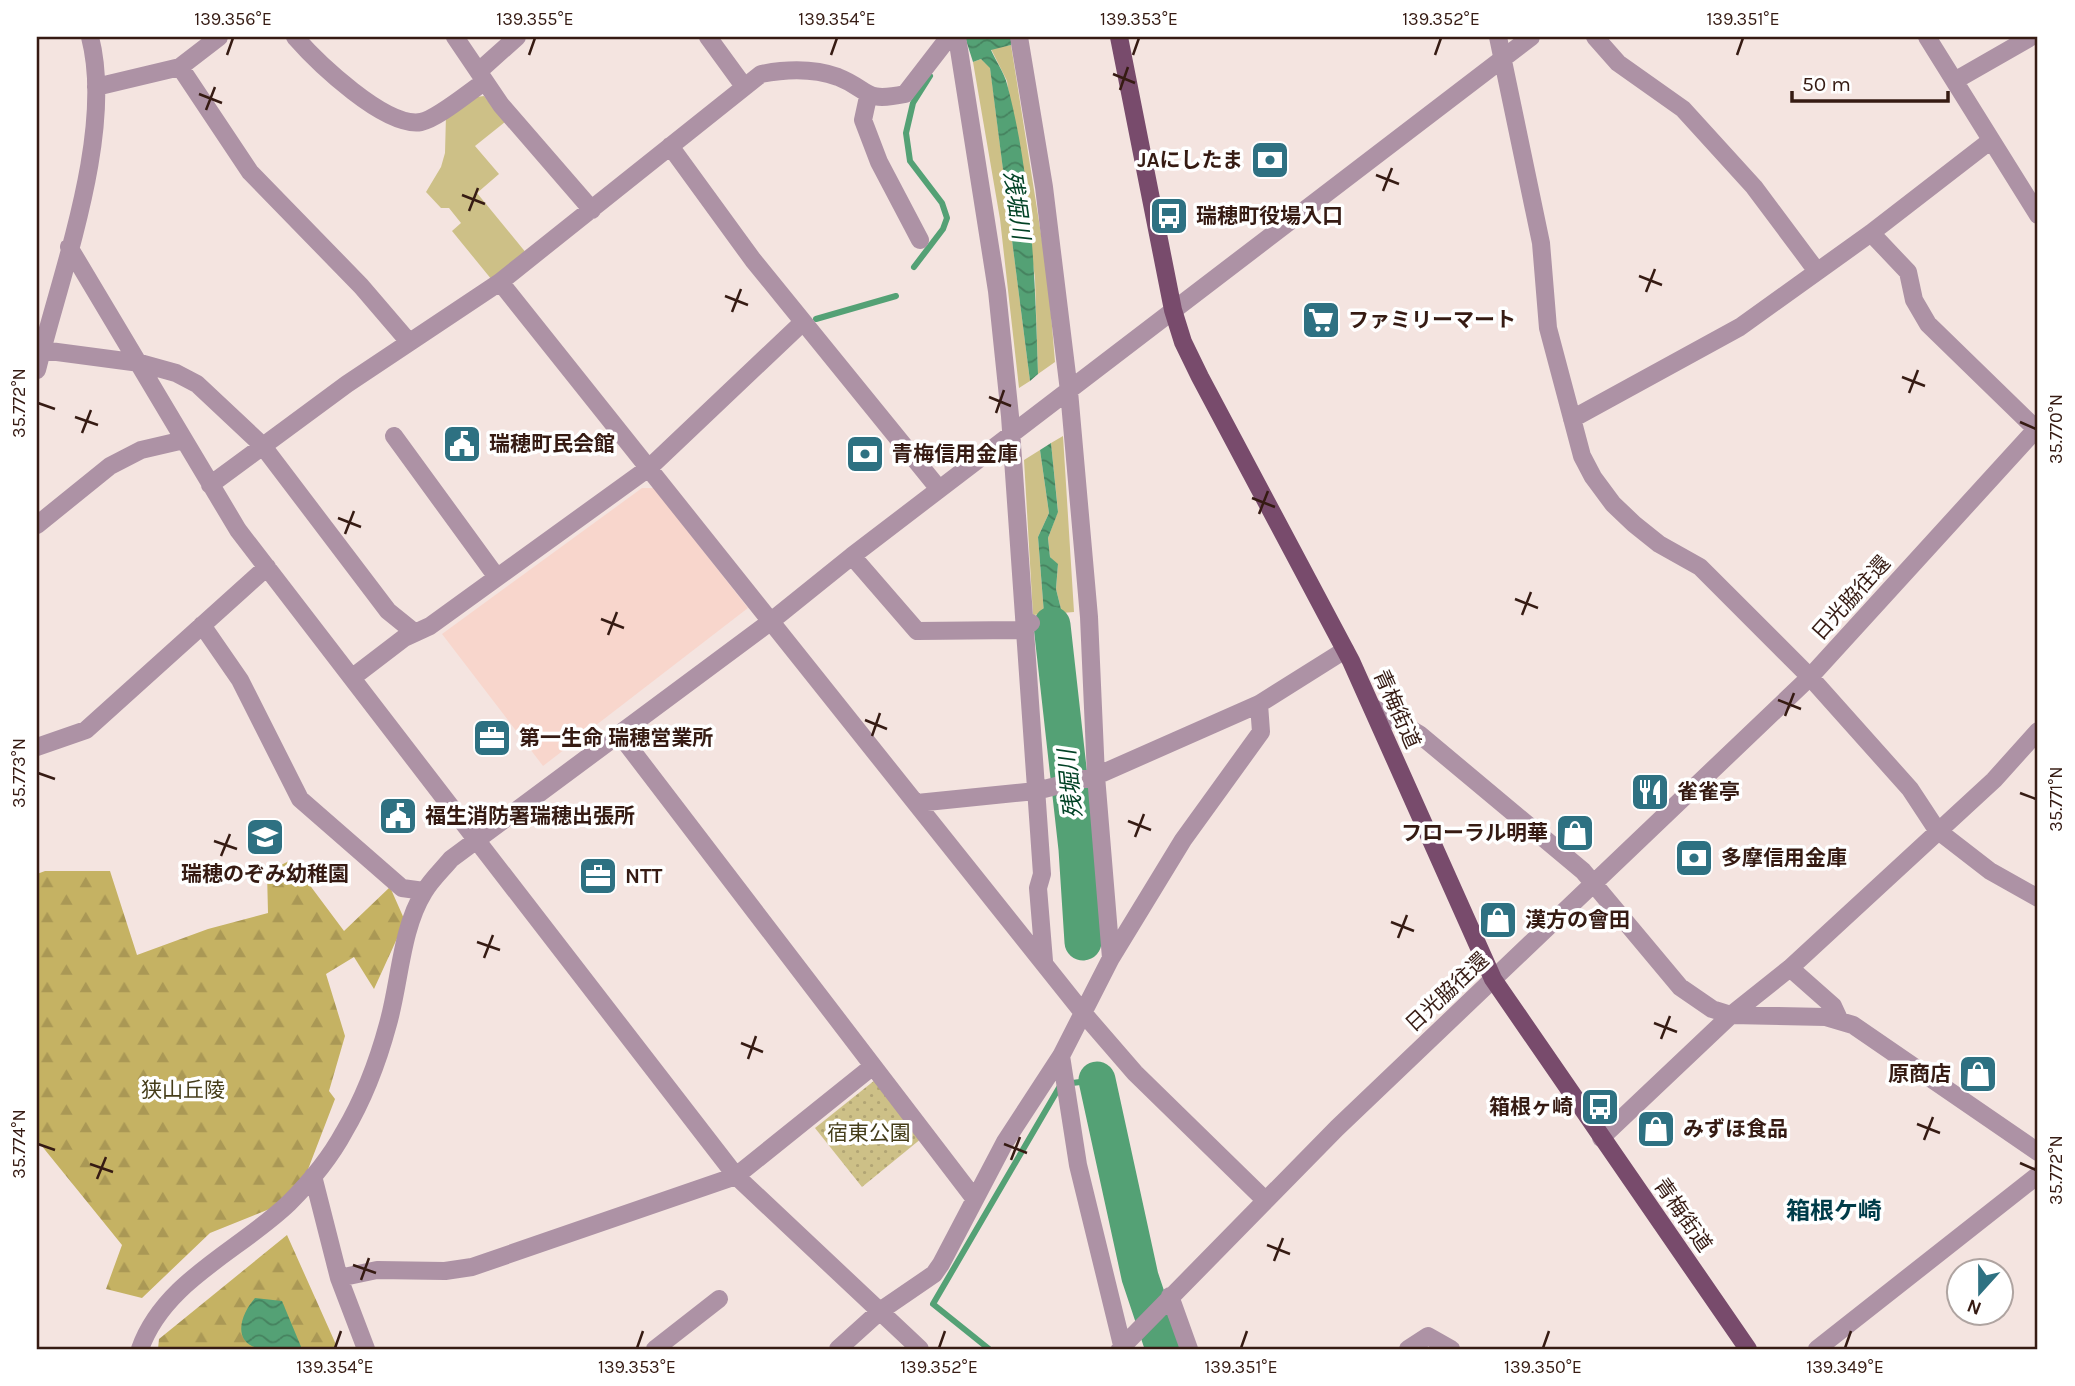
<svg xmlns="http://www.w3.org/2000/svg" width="2075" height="1386" viewBox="0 0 2075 1386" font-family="Karla,'Noto Sans JP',sans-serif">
<defs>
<pattern id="forest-firs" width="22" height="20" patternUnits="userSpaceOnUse" patternTransform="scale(1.75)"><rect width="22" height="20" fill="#c5b263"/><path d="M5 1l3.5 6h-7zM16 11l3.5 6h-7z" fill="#aa9855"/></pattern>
<pattern id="park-dots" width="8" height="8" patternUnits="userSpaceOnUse" patternTransform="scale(1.75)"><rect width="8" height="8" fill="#cdc087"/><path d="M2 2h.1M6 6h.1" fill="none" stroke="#b1a474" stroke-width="1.8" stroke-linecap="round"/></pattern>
<pattern id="water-waves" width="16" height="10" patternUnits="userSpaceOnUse" patternTransform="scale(1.75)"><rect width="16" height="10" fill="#54a175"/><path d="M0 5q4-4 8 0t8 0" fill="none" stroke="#46825f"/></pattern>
</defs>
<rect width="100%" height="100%" fill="#f4e4e0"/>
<!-- built -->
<path fill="#f8d6cc" d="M642,488h12l94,120 -205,158 -101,-132z"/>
<!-- green -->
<path fill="#cdc087" d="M1011,45l37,233 7,84 -17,12 -3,-96 -28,-197 -16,-32z
M981,59l9,8 40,314 -11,7 -19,-169 -27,-157z
M484,96l21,26 -30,24 24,28 -22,19 50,61 -35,26 -40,-49 9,-8 -12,-15h-8l-15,-16 15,-25 4,-14 1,-38 30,-18z
M1063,436l11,176 -12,1 -6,-24 2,-24 -8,-8 -2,-19 10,-27 -7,-68z
M1040,450l9,63 -11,24 6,77 -11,1 -9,-155z"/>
<!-- forest -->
<path fill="url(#forest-firs)" d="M291,860l53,71 46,-44 15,34 -31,68 -20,-32 -28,17 19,62 -16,55 6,8 -38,99 -87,35 -68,65 -36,-9 16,-44 -85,-105v-266l8,-3h65l27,84 71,-26 60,-16 -1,-41z
M287,1235l51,114h-180l1,-10z"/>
<!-- park -->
<path fill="url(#park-dots)" d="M875,1080l47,58 -60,49 -47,-59z"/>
<!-- water -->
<path fill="url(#water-waves)" d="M965,37h46v8l-20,5c5,11 13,23 16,34 25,93 28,194 31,290l-8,7 -40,-313 -9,-9 -8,3z
M1051,443l7,69 -10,26 2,19 8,7 -2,25 6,24 -18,1 -6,-77 11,-24 -9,-63z
M255,1298l27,3 20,48c-13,0 -27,2 -40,0 -31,-5 -22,-34 -7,-51z"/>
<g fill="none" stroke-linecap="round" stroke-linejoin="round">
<!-- stream -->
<path stroke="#54a175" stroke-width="6" d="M914,267l29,-38 4,-11 -5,-15 -32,-42 -4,-28 7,-30 17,-27
M816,319l80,-23
M1072,1083l25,-3
M989,1349l-56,-45 127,-218"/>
<!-- river -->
<path stroke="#54a175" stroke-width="37" d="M1052,625l25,224 6,93
M1097,1080l43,197 24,72"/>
<!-- minor -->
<path stroke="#ad92a5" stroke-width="18" d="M295,37c22,25 90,91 126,85 16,-3 48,-30 63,-40
M455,37l46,68 91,105
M708,37l35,48
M957,37l40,254 13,125 32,458 -4,14 6,73
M1019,37l25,150 25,204 20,226 7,159 15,182
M1498,37l43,206 7,85 34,128 11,21 20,27 21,20 25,20 41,23 110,110 100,112 27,41 53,41 48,27
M1595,37l23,26 65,46 71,78 62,83
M1927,37l111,178
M180,67l70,105 111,114 48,56
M479,71l38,-34
M1956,80l75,-43
M96,87l84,-20 39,-30
M868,97l-5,23 16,42 41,78
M670,146l83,114 186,229
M1871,233l37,39 6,28 14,24 110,107
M69,247l169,283 240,312 258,334 184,173
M500,282l584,732 51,59 129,126
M42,350l98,13 36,10 21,11 65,61 126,166 26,21
M37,370c23,-95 78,-237 53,-333
M1572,419l168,-92 131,-94 119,-92
M394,436l102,140
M210,485l137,-101 153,-102 261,-208c26,-5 52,-6 77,3 33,13 24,26 67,17l44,-57
M37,525l73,-59 31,-16 43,-10
M852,556l65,75 102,-1 12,-7
M202,625l38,55 60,119 102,89 22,3
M353,677l51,-39 26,-12 220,-159 153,-145
M1372,707l47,27 164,137 97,116 32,22 19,6 95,2 27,8 185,127
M620,735l354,463
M37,747l49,-17 181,-163
M917,803l119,-12 60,-15 163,-72 86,-54
M1790,968l43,38 6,13
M1061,1056l17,109 45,184
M1601,1138l130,-123 59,-47 204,-188 44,-49
M313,1176l26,102 27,71
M339,1278l38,-8 68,1 27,-4 264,-91 137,-110
M1170,1296l19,53
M140,1349c24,-68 99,-98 149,-146 20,-20 41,-45 55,-71 19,-32 34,-71 44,-108 12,-42 13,-95 36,-132 7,-12 18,-22 27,-33l319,-237 82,-66 679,-519
M655,1349l64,-50
M838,1349l42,-38 54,-37 7,-10 64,-122 56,-86 50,-98 72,-118 78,-108 -2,-28
M1120,1349l217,-221 473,-451 228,-250
M1408,1349l20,-13 23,13
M1817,1349l221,-174"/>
<!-- major -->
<path stroke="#784b6c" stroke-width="18" d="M1119,37l54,273 10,32 17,35 151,284 142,318 255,370"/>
</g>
<!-- ticks -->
<path fill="none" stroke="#361b13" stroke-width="2.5" d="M227,55l6,-17M529,55l6,-17M831,55l6,-17M1133,55l6,-17M1435,55l6,-17M1737,55l6,-17M1113,74l22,9M1120,90l8,-23M199,94l23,9M206,110l9,-23M1376,175l23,9M1383,191l9,-23M462,195l23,9M469,211l9,-23M1639,276l23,9M1646,292l9,-23M725,296l23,9M732,312l9,-23M1902,377l23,9M1909,393l9,-23M989,397l22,9M38,403l17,6M996,413l8,-23M75,417l23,8M2020,422l16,7M82,433l9,-23M1252,498l23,9M1259,514l9,-23M338,518l23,9M345,534l9,-23M1515,599l23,9M1522,615l9,-23M601,619l23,9M608,635l9,-23M1778,700l23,9M1785,716l9,-23M865,720l22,9M872,736l8,-23M38,773l17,6M2020,793l16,6M1128,821l23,9M1135,837l9,-23M214,841l23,8M221,856l9,-22M1391,922l23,9M1398,938l9,-23M477,942l23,8M484,958l9,-23M1654,1023l23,9M1661,1039l9,-23M741,1043l22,9M748,1059l8,-23M1917,1124l23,9M1924,1140l9,-23M38,1144l17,6M1004,1144l23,9M1011,1160l9,-23M2020,1163l16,7M90,1164l23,8M97,1179l9,-22M1267,1245l23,9M1274,1261l9,-23M353,1265l23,8M361,1280l8,-22M335,1348l6,-17M637,1348l6,-17M939,1348l6,-17M1241,1348l6,-17M1543,1348l6,-17M1845,1348l6,-17"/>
<!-- icons -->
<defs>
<symbol id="bank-square" viewBox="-11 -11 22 22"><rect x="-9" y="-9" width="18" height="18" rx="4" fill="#2e7182" stroke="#fff"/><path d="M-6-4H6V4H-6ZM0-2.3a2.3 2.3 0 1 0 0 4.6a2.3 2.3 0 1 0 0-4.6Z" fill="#fff"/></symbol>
<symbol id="bus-square" viewBox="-11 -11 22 22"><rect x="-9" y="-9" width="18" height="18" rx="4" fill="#2e7182" stroke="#fff"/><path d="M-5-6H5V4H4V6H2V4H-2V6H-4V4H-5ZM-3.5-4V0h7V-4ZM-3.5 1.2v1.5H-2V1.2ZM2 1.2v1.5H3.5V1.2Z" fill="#fff"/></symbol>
<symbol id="supermarket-square" viewBox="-11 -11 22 22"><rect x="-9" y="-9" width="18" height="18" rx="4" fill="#2e7182" stroke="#fff"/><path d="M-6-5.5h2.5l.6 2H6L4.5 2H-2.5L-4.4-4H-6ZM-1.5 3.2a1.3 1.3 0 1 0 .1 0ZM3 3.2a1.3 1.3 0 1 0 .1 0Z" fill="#fff"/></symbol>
<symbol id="civic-square" viewBox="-11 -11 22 22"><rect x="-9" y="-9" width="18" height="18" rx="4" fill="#2e7182" stroke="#fff"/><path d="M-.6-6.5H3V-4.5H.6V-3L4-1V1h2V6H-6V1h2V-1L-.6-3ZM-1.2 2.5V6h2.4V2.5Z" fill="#fff"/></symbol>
<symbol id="office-square" viewBox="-11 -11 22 22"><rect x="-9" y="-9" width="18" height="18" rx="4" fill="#2e7182" stroke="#fff"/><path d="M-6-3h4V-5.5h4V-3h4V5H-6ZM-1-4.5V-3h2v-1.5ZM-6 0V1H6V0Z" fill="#fff"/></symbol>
<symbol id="restaurant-square" viewBox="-11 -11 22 22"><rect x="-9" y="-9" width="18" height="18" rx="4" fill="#2e7182" stroke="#fff"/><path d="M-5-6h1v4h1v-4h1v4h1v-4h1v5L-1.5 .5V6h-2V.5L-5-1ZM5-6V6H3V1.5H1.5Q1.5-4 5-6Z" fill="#fff"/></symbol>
<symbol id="shop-square" viewBox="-11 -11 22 22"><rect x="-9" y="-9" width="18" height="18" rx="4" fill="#2e7182" stroke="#fff"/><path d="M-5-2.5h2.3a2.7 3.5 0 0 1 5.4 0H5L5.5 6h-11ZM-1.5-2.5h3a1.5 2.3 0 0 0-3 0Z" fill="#fff"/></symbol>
<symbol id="school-square" viewBox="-11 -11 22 22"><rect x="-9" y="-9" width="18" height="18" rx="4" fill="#2e7182" stroke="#fff"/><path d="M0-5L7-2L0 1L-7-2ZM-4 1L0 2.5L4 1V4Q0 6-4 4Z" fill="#fff"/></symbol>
</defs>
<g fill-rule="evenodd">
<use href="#bank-square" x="1248" y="138" width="44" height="44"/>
<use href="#bus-square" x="1147" y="194" width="44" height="44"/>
<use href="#supermarket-square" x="1299" y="298" width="44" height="44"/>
<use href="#civic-square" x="440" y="422" width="44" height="44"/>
<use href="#bank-square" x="843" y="432" width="44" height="44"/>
<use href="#office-square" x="470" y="716" width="44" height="44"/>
<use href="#restaurant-square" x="1628" y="770" width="44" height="44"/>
<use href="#civic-square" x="376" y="794" width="44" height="44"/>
<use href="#shop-square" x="1553" y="811" width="44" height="44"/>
<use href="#school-square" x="243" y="815" width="44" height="44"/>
<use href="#bank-square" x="1672" y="836" width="44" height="44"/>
<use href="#office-square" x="576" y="854" width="44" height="44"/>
<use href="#shop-square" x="1476" y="898" width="44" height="44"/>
<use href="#shop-square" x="1956" y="1052" width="44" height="44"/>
<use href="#bus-square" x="1578" y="1085" width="44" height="44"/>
<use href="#shop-square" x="1634" y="1107" width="44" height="44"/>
</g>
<g text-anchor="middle" stroke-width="7" stroke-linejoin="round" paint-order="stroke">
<!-- poi labels -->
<g font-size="21" font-weight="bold" fill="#361b13" stroke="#fff" text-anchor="start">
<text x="1243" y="167" text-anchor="end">JAにしたま</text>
<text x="1196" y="223">瑞穂町役場入口</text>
<text x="1348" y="327">ファミリーマート</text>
<text x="489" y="451">瑞穂町民会館</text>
<text x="892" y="461">青梅信用金庫</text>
<text x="519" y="745">第一生命 瑞穂営業所</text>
<text x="1677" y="799">雀雀亭</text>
<text x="425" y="823">福生消防署瑞穂出張所</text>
<text x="1548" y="840" text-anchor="end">フローラル明華</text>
<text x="1721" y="865">多摩信用金庫</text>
<text x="265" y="881" text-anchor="middle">瑞穂のぞみ幼稚園</text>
<text x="625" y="883">NTT</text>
<text x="1525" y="927">漢方の會田</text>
<text x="1951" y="1081" text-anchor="end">原商店</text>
<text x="1573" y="1114" text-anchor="end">箱根ヶ崎</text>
<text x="1683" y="1136">みずほ食品</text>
</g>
<!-- street labels -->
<g font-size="21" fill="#361b13" stroke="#fff">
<text transform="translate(1851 598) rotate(-48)" y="7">日光脇往還</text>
<text transform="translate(1397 709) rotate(66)" y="7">青梅街道</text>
<text transform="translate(1447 992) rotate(-43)" y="7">日光脇往還</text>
<text transform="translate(1683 1215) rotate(55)" y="7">青梅街道</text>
</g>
<!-- park labels -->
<g font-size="21" fill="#453d1a" stroke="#fff">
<text x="183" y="1097">狭山丘陵</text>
<text x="869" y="1140">宿東公園</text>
</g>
<!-- water labels -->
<g font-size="23" font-style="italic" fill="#014225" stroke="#fff">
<text transform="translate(1017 205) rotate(82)" y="8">残堀川</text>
<text transform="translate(1070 784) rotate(-96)" y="8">残堀川</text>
</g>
<!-- quarter labels -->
<g font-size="24" font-weight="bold" fill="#003c49" stroke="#fff">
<text x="1834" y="1219">箱根ケ崎</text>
</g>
</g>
<!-- border -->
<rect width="2075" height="1386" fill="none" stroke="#ffffff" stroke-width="77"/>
<!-- north arrow -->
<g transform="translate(1980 1292) rotate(201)"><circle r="33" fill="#ffffff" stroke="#afa4a1" stroke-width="2"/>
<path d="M0-5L12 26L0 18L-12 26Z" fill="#2e7182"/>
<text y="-10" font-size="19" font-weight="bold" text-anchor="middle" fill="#361b13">N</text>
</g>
<!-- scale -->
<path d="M1792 91v10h156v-10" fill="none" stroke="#361b13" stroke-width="3.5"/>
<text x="1802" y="91" font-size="21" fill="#361b13" stroke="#ffffff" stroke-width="5" paint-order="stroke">50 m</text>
<rect x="38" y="38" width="1998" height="1310" fill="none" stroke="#361b13" stroke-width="2.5"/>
<g font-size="18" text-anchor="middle" fill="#361b13">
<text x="233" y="25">139.356°E</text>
<text x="535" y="25">139.355°E</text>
<text x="837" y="25">139.354°E</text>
<text x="1139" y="25">139.353°E</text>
<text x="1441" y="25">139.352°E</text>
<text x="1743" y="25">139.351°E</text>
<text transform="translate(19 403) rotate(-90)" y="6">35.772°N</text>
<text transform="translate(2056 429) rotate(-90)" y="6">35.770°N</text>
<text transform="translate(19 773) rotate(-90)" y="6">35.773°N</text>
<text transform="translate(2056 799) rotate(-90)" y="6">35.771°N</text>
<text transform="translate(19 1144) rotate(-90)" y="6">35.774°N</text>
<text transform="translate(2056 1170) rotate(-90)" y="6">35.772°N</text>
<text x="335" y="1373">139.354°E</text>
<text x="637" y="1373">139.353°E</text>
<text x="939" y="1373">139.352°E</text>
<text x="1241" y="1373">139.351°E</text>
<text x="1543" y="1373">139.350°E</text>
<text x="1845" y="1373">139.349°E</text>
</g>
</svg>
